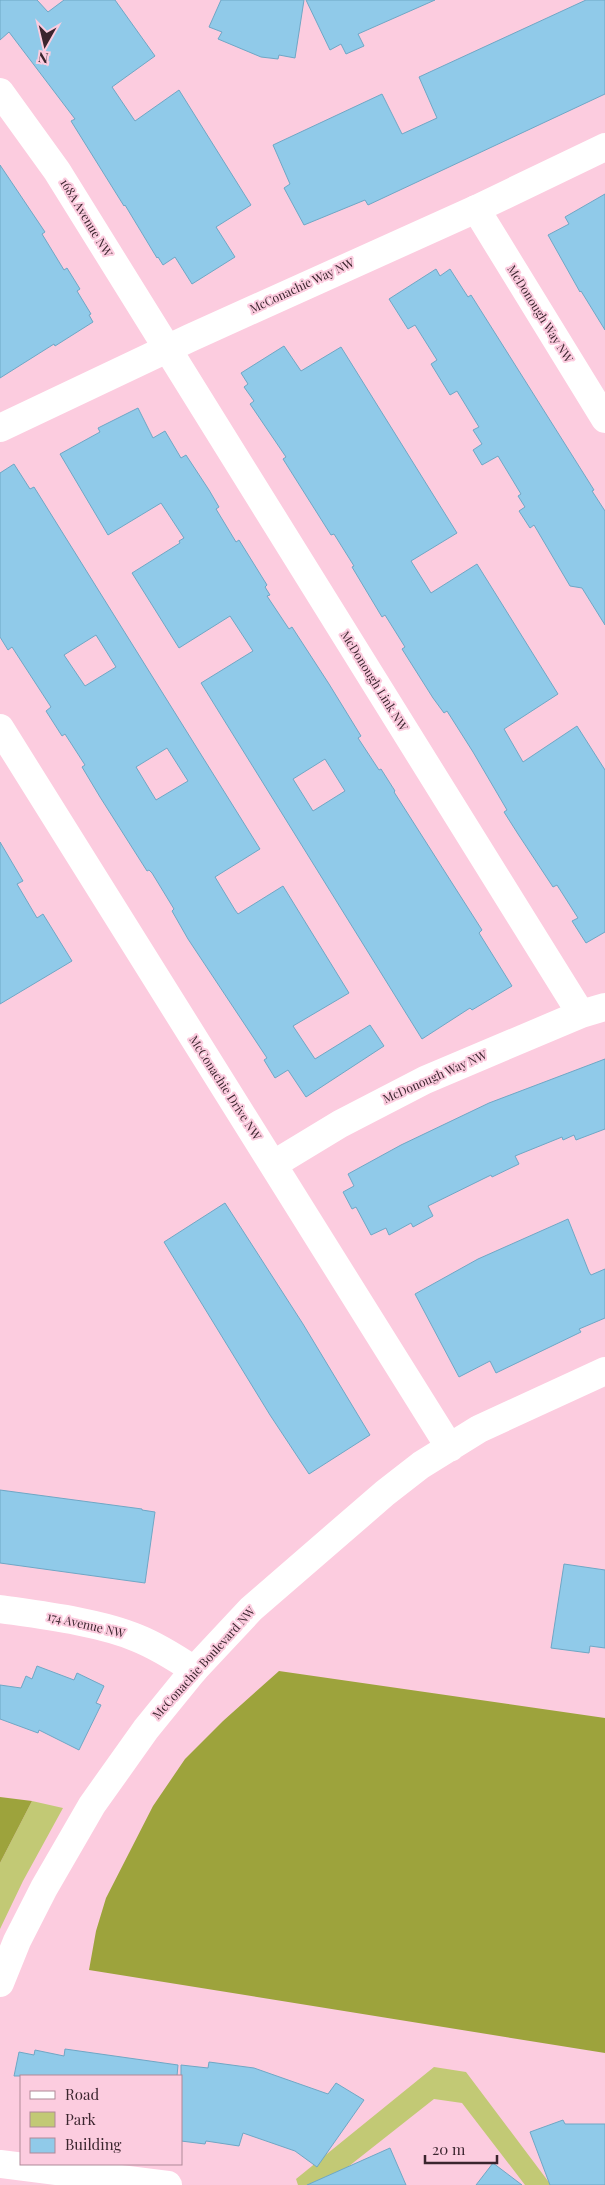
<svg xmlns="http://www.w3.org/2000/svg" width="605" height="2185" viewBox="0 0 605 2185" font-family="'Playfair Display',serif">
<rect width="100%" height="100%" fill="#fcccdf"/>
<!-- green -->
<path fill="#c2c975" d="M32,1801l31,7 -40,73 -23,48v-66z
M434,2067l32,5 85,113h-26l-63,-82 -28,-4 -109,86h-27l-2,-6z"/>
<!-- forest -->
<path fill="#9da33c" d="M279,1671l326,47v335l-516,-83 7,-39 10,-33 47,-92 32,-47 38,-38z
M0,1797l32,4 -32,62z"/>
<!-- building -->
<path fill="#90cae9" stroke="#6fa7c5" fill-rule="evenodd" d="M0,0h37l11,12 16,-12h51l40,56 -43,31 23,34 44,-31 72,115 -35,22 19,30 -43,27 -17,-27 -12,8 -5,-8 -1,1 -32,-53 -1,1 -53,-85 4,-2 -66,-87 -9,8z
M221,0h83l-9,58 -16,-3 -1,4 -17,-2 -43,-18 4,-7 -13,-5z
M306,0h129l-77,34 6,12 -18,8 -5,-10 -11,6z
M586,0h19v94l-237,111 -3,-5 -61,25 -20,-37 6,-4 -17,-39 109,-51 20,40 35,-16 -18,-41z
M0,165l45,67 -3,2 22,36 3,-2 13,21 -3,2 14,23 -2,1 4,7 -38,24 -1,-2 -54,34z
M605,194v136l-24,-39 -1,1 -32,-57 21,-11 -4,-7z
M436,269l4,7 10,-7 18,28 3,-2 123,195 -2,1 13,20v114l-23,-37 -12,-2 -36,-61 -4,3 -11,-17 6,-4 -7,-11 3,-2 -23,-38 -16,9 -9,-15 9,-6 -9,-14 6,-3 -22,-36 -7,4 -19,-31 6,-4 -22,-35 -7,4 -19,-30z
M284,346l17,25 40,-24 116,186 -46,28 20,32 46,-29 81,130 -54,35 19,33 54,-36 28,44v162l-19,11 -14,-22 6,-3 -21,-33 -4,2 -35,-53 -14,-22 3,-2 -34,-58 -26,-41 -3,2 -11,-15 -31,-49 3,-2 -20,-32 -3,2 -30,-50 2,-1 -20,-32 -3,1 -48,-76 3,-2 -36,-53 4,-3 -10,-14 4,-3 -7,-11z
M138,408l15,30 12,-7 16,27 5,-3 23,35 10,17 -3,2 20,33 3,-2 28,45 -2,2 5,8 -3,1 22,33 3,-2 37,57 32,52 -3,2 21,32 2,-1 14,22 -1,1 88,138 -3,3 33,53 -40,24 -2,-2 -48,31 -221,-356 52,-32 -23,-35 -51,32 -47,-75 48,-30 -1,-2 5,-3 -23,-35 -53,32 -48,-81 40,-22 -2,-4zM325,759l20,32 -32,20 -20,-32z
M14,464l16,25 4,-2 10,16 216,346 -45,28 20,33 3,4 45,-28 66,107 -56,33 22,33 55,-34 14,21 -78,51 -18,-27 -13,8 -11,-18 3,-2 -79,-119 -16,-28 2,-2 -22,-36 -3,-3 -2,1 -47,-74 -18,-30 3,-2 -20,-31 -3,2 -16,-25 5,-4 -39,-60 -4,3 -8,-13v-164zM96,635l20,32 -31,19 -21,-31zM167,748l21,33 -32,19 -20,-33z
M0,842l23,39 -6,3 20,34 6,-4 29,47 -72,43z
M605,1059v70l-29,11 -2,-5 -11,5 -1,-3 -47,19 4,8 -27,13 -1,-2 -63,31 5,10 -20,11 -2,-4 -22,12 -3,-7 -15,7 -15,-28 -4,2 -9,-17 11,-6 -6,-12 53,-29 88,-42z
M225,1203l78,121 67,111 -61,39 -39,-59 -106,-173z
M568,1219l21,53 2,3 14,-6v49l-26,11 2,3 -85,41 -6,-12 -31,16 -44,-83 63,-35z
M0,1490l142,19v1l13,2 -10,71 -145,-20z
M564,1564l41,6v78l-15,-2 -1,7 -38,-5z
M37,1666l37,14 3,-7 27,13 -8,17 5,2 -22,45 -40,-20 -1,3 -38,-14v-34l21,3 5,-12 6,3z
M65,2049l113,16 -1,11h-163l5,-24 15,3 1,-5 29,6z
M209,2062l45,6 74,26 8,-11 28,17 -47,67 -22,-16 -52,-18 -4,13 -33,-5 -1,3 -24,-3v-76l27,3z
M563,2120l2,4h40v61h-55l-20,-53z
M390,2148l16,37h-99z
M493,2163l29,22h-46z"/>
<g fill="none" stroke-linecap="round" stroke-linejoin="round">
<!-- minor -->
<path stroke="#fff" stroke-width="28" d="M0,92l57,79 524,843
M476,209l129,210
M274,1164l66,-40 85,-44 156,-66 24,-7
M0,1609c41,6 99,13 137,29 20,8 39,20 57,32
M0,2164l168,21"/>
<!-- tertiary -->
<path stroke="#fff" stroke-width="28" d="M0,428l190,-90 286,-129 129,-62
M0,728l450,720
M0,1983l17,-42 27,-53 48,-83 54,-76 48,-59 57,-61 134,-116 36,-28 58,-36 126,-58"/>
</g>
<g text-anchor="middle" stroke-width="4" stroke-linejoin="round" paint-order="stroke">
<!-- street labels -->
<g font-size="12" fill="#3b252e" stroke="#fcccdf">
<text transform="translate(86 218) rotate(59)" y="4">168A Avenue NW</text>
<text transform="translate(302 286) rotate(-25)" y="4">McConachie Way NW</text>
<text transform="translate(540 314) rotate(58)" y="4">McDonough Way NW</text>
<text transform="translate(374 681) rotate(58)" y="4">McDonough Link NW</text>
<text transform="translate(435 1077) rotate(-24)" y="4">McDonough Way NW</text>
<text transform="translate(225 1088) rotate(57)" y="4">McConachie Drive NW</text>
<text transform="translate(86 1625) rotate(13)" y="4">174 Avenue NW</text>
<text transform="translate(204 1663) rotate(-48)" y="4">McConachie Boulevard NW</text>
</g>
</g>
<!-- legend -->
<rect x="20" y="2075" width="162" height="90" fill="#fcccdf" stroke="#af8998"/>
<rect x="30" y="2091" width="25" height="8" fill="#ffffff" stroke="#af8998"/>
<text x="65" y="2100" font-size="15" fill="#3b252e">Road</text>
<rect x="30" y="2112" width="25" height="15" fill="#c2c975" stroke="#af8998"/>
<text x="65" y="2125" font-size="15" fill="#3b252e">Park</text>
<rect x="30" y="2138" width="25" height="15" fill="#90cae9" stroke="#af8998"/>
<text x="65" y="2150" font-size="15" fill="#3b252e">Building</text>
<!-- north arrow -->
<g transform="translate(45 45) rotate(188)" stroke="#fcccdf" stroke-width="4" paint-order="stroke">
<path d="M0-4L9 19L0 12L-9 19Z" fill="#3b252e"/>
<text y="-8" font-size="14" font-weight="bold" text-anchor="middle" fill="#3b252e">N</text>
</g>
<!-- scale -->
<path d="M425 2155v8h72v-8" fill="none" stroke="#3b252e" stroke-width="2.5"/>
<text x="432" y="2155" font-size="15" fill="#3b252e" stroke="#fcccdf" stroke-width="4" paint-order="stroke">20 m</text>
</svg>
